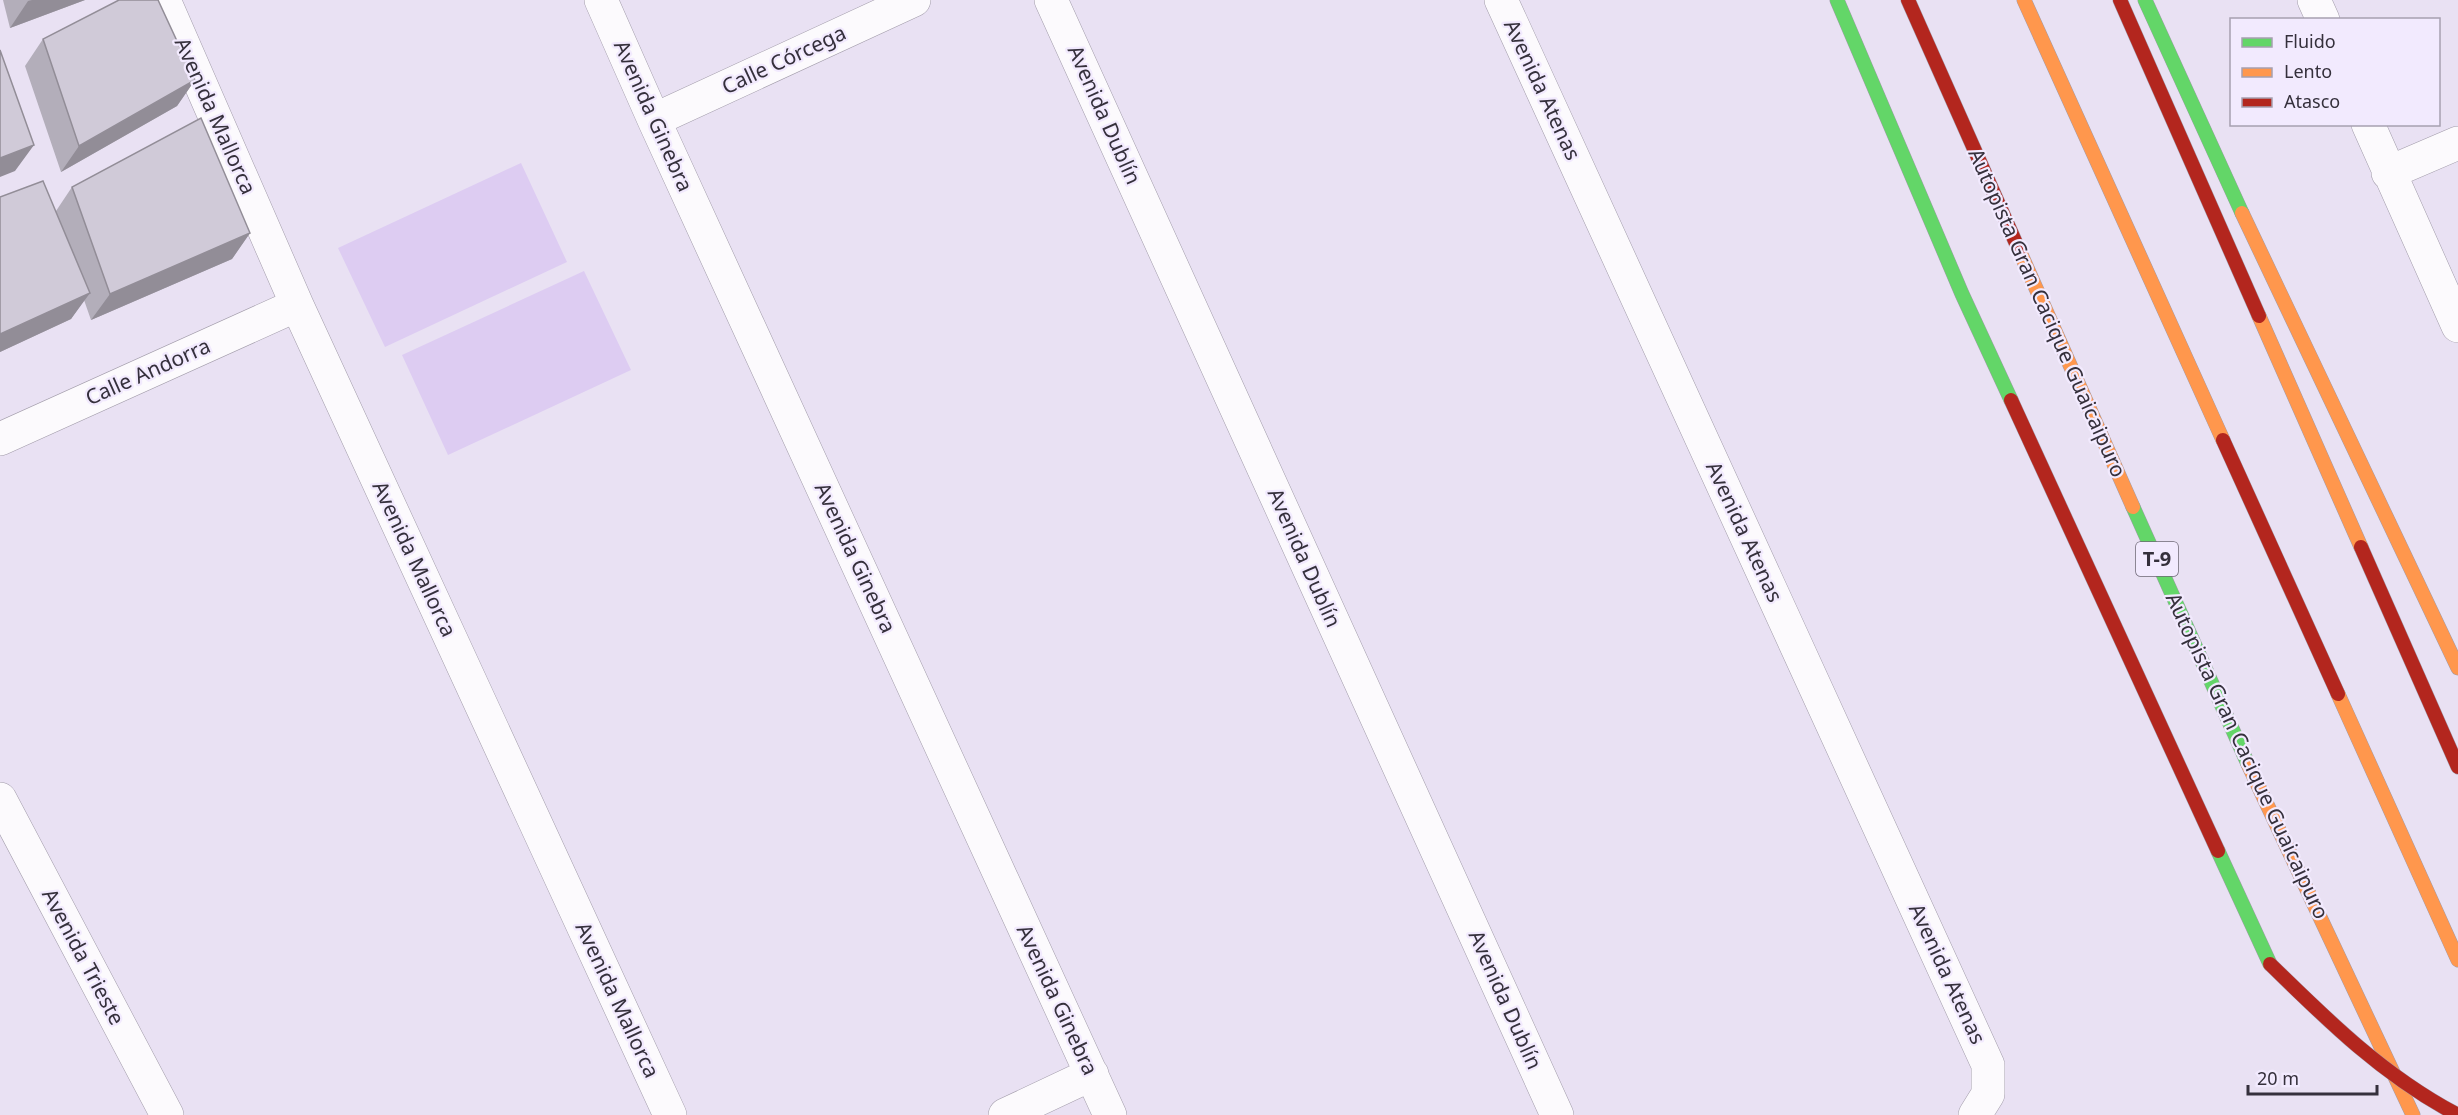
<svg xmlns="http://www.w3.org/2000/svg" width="2458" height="1115" viewBox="0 0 2458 1115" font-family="'Noto Sans',sans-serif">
<rect width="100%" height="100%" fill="#e9e1f3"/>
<!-- grass -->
<path fill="#ddccf2" d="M521,163l46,99 -182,85 -47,-99z
M584,271l47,99 -183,85 -46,-100z"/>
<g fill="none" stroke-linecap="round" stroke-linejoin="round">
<defs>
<path id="street" d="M164,0l133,305 373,810
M601,0l53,120 456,995
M1051,0l506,1115
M1501,0l487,1065v29l-13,21
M2314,0l9,20
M654,120l260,-120
M2368,124l90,202
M2388,173l70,-30
M0,439l297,-134
M0,799l167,316
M1005,1115l87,-41"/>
<path id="fast" d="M1837,0l125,294 49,106
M2145,0l97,213
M2133,507l115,257
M2218,851l52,113"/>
<path id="slow" d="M2024,0l199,440
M2242,213l216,455
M2019,250l114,257
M2259,316l102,231
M2338,694l120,266
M2248,764l165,351"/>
<path id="jam" d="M1908,0l111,250
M2120,0l139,316
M2011,400l207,451
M2223,440l115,254
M2361,547l97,220"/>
</defs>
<!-- street casing -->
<use href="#street" stroke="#a29caa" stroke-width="34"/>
<!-- fast casing -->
<use href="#fast" stroke="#a29caa" stroke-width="15"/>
<!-- slow casing -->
<use href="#slow" stroke="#a29caa" stroke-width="15"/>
<!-- jam casing -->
<use href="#jam" stroke="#a29caa" stroke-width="15"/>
<!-- street -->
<use href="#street" stroke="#fcfafd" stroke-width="33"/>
<!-- fast -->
<use href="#fast" stroke="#63d668" stroke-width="14"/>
<!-- slow -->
<use href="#slow" stroke="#ff974d" stroke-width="14"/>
<!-- jam -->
<use href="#jam" stroke="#b3261e" stroke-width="14"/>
<defs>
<path id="jam-bridge" d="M2270,964c58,57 115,113 188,151"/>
</defs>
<!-- jam-bridge casing -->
<use href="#jam-bridge" stroke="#a29caa" stroke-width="15" stroke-linecap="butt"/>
<!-- jam-bridge -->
<use href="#jam-bridge" stroke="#b3261e" stroke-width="14"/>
</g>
<!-- wall -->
<path fill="#b3aeba" d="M3,0h82l-75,28z
M43,39l152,41 -18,26 -116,66 -36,-106z
M72,187l178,46 -18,26 -141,61 -7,-20 -13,19 -71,33v-155l56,14z"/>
<!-- shaded-wall -->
<path fill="#928d97" d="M32,0h53l-75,28 18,-27z
M195,80l-18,26 -116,66 18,-26z
M34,145l-19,26 -15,6v-19z
M250,233l-18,26 -141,61 19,-26z
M90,293l-19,26 -71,33v-18z"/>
<!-- building -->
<path fill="#d0cad8" stroke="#928d97" stroke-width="1.5" d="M119,0h39l37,80 -116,66 -36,-107z
M0,50l34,95 -34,13z
M201,118l49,115 -140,61 -38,-107z
M43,181l47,112 -90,41v-137z"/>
<g text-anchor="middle" stroke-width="4.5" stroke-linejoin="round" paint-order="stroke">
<!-- shield labels -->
<rect fill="#f2eafe" stroke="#6e6876" stroke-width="1.5" x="2136" y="542" width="42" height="34" rx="4.5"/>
<g font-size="20" font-weight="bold" fill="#35303c">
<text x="2157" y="566">T-9</text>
</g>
<!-- street labels -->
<g font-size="21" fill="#35303c" stroke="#f2eafe">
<text transform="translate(784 60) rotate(-25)" y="7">Calle Córcega</text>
<text transform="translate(1542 90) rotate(65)" y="7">Avenida Atenas</text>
<text transform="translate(1104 115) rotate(66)" y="7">Avenida Dublín</text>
<text transform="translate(215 116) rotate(66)" y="7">Avenida Mallorca</text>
<text transform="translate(653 116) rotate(66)" y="7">Avenida Ginebra</text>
<text transform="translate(2047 313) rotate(66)" y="7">Autopista Gran Cacique Guaicaipuro</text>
<text transform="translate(148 372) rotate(-24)" y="7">Calle Andorra</text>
<text transform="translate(1744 532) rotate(65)" y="7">Avenida Atenas</text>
<text transform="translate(855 558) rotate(65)" y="7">Avenida Ginebra</text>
<text transform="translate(1304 558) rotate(66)" y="7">Avenida Dublín</text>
<text transform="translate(414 559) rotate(65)" y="7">Avenida Mallorca</text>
<text transform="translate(2247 756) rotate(65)" y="7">Autopista Gran Cacique Guaicaipuro</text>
<text transform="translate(83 957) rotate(62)" y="7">Avenida Trieste</text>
<text transform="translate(1947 974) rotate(65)" y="7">Avenida Atenas</text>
<text transform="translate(617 1000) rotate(65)" y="7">Avenida Mallorca</text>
<text transform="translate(1057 1000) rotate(65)" y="7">Avenida Ginebra</text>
<text transform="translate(1505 1000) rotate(66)" y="7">Avenida Dublín</text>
</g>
</g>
<!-- legend -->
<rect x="2230" y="18" width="210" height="108" fill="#f2eafe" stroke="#a6a0b0" stroke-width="1.5"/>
<rect x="2242" y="38" width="30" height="9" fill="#63d668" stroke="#a6a0b0" stroke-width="1.5"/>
<text x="2284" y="48" font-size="18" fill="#35303c">Fluido</text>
<rect x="2242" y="68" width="30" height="9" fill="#ff974d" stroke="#a6a0b0" stroke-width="1.5"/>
<text x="2284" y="78" font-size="18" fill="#35303c">Lento</text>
<rect x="2242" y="98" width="30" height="9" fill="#b3261e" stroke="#a6a0b0" stroke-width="1.5"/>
<text x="2284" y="108" font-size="18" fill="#35303c">Atasco</text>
<!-- scale -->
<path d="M2248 1085v9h129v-9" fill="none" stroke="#35303c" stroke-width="3"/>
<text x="2257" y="1085" font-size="18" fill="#35303c" stroke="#f2eafe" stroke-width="4.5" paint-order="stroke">20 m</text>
</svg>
